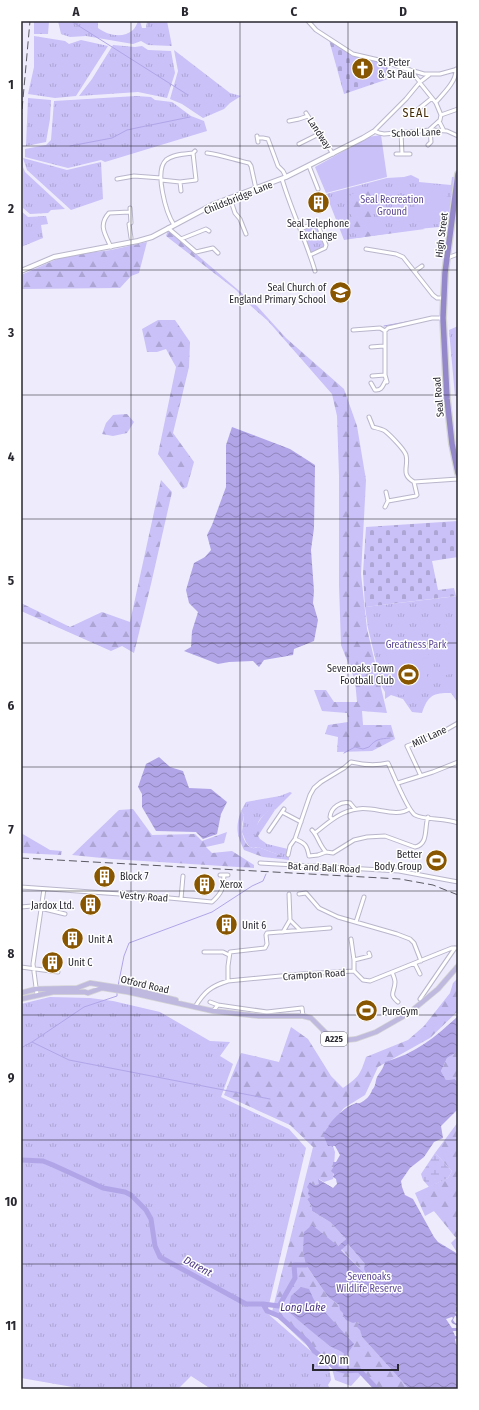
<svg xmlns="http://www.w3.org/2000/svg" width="479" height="1410" viewBox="0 0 479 1410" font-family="'Fira Sans Condensed',sans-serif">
<defs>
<pattern id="grass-tufts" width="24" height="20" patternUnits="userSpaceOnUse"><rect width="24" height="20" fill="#c9c1f7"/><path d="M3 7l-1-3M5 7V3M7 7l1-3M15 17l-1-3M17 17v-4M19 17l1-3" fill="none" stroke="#ada6d4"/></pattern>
<pattern id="forest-firs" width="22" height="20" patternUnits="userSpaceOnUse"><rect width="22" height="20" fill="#c9c1f7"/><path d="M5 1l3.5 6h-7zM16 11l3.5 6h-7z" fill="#ada6d4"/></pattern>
<pattern id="wetland-marsh" width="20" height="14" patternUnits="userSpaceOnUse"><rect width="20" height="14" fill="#c9c1f7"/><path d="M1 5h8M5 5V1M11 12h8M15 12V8" fill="none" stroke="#ada6d4"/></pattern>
<pattern id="cemetery-stones" width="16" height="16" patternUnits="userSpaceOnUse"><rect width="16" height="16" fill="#c9c1f7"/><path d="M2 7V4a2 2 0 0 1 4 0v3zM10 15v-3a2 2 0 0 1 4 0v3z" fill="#ada6d4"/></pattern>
<pattern id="water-waves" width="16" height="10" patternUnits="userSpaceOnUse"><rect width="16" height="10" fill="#b1a5e8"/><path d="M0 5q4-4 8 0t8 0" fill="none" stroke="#9086bc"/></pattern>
</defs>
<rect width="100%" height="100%" fill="#eeebfc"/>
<!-- grass -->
<path fill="url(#grass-tufts)" d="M34,21h15l-1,13h-14z
M58,21h40v7c9,7 25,11 35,2 2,-2 4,-6 5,-9h2l2,7h4l1,-7 7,1 13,-1 5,25 -24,-1 -7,-4 -8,3 -47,-8 -16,1 -9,-3z
M34,36l31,5 4,3 12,-4 27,6 -32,50 -21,2 -27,-4 6,-27z
M113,45l22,2 7,-1 6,4 23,1 4,22 -8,25 -29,-6 -59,4 13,-17z
M174,50l56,43 11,3 -11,7 -6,6 -21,9 -21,-14 -12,-5 8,-28z
M136,96l15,1 4,3 17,2 19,14 13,5 3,10 -102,31 -4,-2 -33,8 -43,-11v-8l21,-4 5,-5 3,-39z
M28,98l23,2 -1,19 -4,23 -20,4z
M23,158l44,12 34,-8 2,37 -32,11 -44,-40z
M23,167l2,5 40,37 -14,1 -3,3 -18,1 -7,-6z
M411,175l8,4v3l32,3 1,-8h4l-6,49 -32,3 -74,11 -18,-46 61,-16 17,-1z
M21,211l7,6 18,-1 2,8 -7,1 2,13 -22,9z
M313,224l5,1 7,23 -15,7 -10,-26z
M458,326v70h-3l-6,-66z
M458,596v107l-7,-10c-18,0 -23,2 -29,20l-10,-1 -9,-13 -12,-4 -6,4v-7l-3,-5 -14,-59 -3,-21z
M290,792l2,1 -17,17 -1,-1 -6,2c-2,3 -4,4 -7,7 -6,6 -4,16 -3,23l2,-2 7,5 21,5 -2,6 3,1v4l-8,-1 1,-3 -24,-9 -5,1 -3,-1 -4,-5 -4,-10 2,-17 -3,-4 5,-9 34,-6z
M50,997l40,1 23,3 47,11 50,29 20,1 -10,14 13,8 -12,33 68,32 17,19 -39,165 62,54 2,13 -3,5 2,4h-119l-20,-13 -13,13h-94l-63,-11v-374z"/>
<!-- forest -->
<path fill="url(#forest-firs)" d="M363,191h9l1,34 5,5 -11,1 3,2c14,1 44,-9 55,-4l-68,9 -9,-38 3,-6z
M168,230l89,76 29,32 58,51 13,37 9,54 -5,94 6,55 20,84 -25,-2 1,14h28l4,14 -23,12 -35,1 1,-15 -13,-3 3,-9 20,-3 -1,-9 -25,-2 -8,-21h12l8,12h23l-2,-22 -14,-35 -2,-60v-109l-2,-60 -5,-22 -64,-73 -17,-15 -15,-16 -70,-54z
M147,242l-8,31 -8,3 -11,12 -99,1v-14l43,-19 47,-6z
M158,320h17l15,22 -1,25 -16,66 21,29 -7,25 -4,2 -25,-35 18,-87 -10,-18 -9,3h-10l-5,-23z
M127,414l7,8 -7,11 -14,3 -11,-2 4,-11 7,-8z
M161,480l11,12 -21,92 -17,69 -12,-7 -11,5 -90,-40v-8l49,24 32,-15 28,10z
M133,809l19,26 43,-1 7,7 25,-9 -3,11 -18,4 6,6 20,-2 22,14v3l-142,-9 -40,-4 47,-45z
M270,809h4l1,1 -17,26 2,3 -2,3 -2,-1c-5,-12 5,-24 14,-32z
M241,811l3,4c-1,5 -3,11 -2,17 1,8 7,20 16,15l24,9 -1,3 -18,-2 -19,-7c-7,-15 -9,-22 -3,-39z
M21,833l29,17 12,1 -1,4 -40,-2z
M458,978v33l-28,27 -52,29 -13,28 -21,13 -17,20 8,24 -2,27 -9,3 -5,-3v5l-5,1 -5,5 1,7 -3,2 4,6 1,6 18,11 16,17 -8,7 -32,19 22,32 11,8c2,9 12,14 20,18l3,14 47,52h-35l-13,-14 -10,11 -16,-6 -4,-15 -27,-22 -32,-31 41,-165 -23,-22 -66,-30 17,-42 38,9 12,-35 17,12 23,37 12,12c16,-11 17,-13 23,-31l42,-17 16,-14 26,-33 3,-10z
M457,1051h1v32l-3,-4 -9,1 -5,-9 6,-13z
M458,1122v132l-7,-11 5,-5 -22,-27 -9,5 -10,-23 33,-15 4,-7 -17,-18z
M348,1244l17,20 2,9 -2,1 -24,-25z"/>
<!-- wetland -->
<path fill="url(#wetland-marsh)" d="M435,1153l17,18 -4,7 -19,9 -6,-7 -2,-6z"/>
<!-- cemetery -->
<path fill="url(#cemetery-stones)" d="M329,40l23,16 29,5 5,3 5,14 -47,16z
M458,521v36l-26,4 6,29 16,-2 2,8 -91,11 -2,-34 3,-46z"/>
<!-- garden -->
<path fill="#c9c1f7" d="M381,135l6,42 -61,16 -11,-26 38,-21 15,-9z
M417,183l31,3 -4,39 -31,-4z
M458,631v41l-15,4 -11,-39z
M416,641l2,5 7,-2 4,13 -7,2 8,27 -31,10 -14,-46z"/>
<!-- water -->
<path fill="url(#water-waves)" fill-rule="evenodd" d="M232,427l58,22 25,16 -1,63 -3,22 3,41 -1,12 5,17 -4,21 -20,8 -1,6 -29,5 -5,7 -6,-6 -24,1 -11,2 -34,-13 7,-4 1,-16 6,-19 -9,-9 -3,-13 8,-27 11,-6 6,-7 -4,-15 5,-10 14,-38v-42z
M159,757l11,10 13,4 6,17 22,1 16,13 -6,12 -4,20 -14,5 -7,-7 -40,-1 -14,-24v-13l-4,-7 8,-23z
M457,1007h1v44l-11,7 -6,13 5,9 9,-1 3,4v26l-17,17 2,12 -9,4 -10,15 -14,11 -9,13 1,6 3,8 8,4 21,38 4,5 20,12v47l-2,6h2v3l-3,3 3,1v7l-2,-5h-1l-2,4 2,3h3v3l-6,-3 -1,-2 2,-3 -1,-1 -6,2 6,9h6v3h-5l2,5h3v2l-3,1 1,5 2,3v42h-49l-47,-52 -2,-7 -3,-3 2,-4 -3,-1 -3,1 -7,-3 -2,-3 -1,-4 -3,-3 -1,-5 -11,-8 -22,-32 -3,-14 1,-19 8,-7 26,21 8,-7 -16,-17 -18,-11 -1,-6 -4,-6 3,-2 -2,-3 1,-4 -2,-3 3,-5 4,3 5,-1 -1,-5 15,9 4,-4 -1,-5 -3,-2 1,-3 -3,-3 3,-5 -1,-4h3l4,-7 -5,-9h-7l-5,-12c4,-4 5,-9 9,-13 5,-6 14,-14 22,-17 5,-3 0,0 6,-1 5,-2 11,-8 12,-13 4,-4 3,-8 5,-13 3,-5 6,-8 8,-15 29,-8 51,-25 72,-45zM348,1244l17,20 -1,5 2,4 -1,1 -24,-24z
M301,1287l8,2 5,11 40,44 -8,12c-4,-6 -10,-6 -16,-10 -15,-12 -29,-23 -42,-35l3,-15z"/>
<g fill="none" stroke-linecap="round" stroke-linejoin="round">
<!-- stream -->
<path stroke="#b1a5e8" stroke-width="1" d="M71,21l117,74
M70,146l42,-8 15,-8 14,-3 49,-10
M384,326l39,-7
M344,753l11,-6 8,2 6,-2c7,-8 10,-8 21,-9
M118,986l6,-30 5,-13 83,-31 40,-26 11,-5 3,-7
M32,1042l52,-35 33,-11v-3
M21,1048l11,-6 37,18 201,39"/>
<!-- river -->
<path stroke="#b1a5e8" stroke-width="5" d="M21,1160l22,1 10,4 50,23 22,4 6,3 15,15 5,9 4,27 5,11 86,47h17l4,7 12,5 28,25 7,10 23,18 8,2 14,-1 18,19
M263,1304l16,2 16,-28 -1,-13h12"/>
<defs>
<path id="street" d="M308,21l8,9 37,24 30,7 17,6 24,7h16l18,-5
M410,70l10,12
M420,83l16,20 5,12
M436,102c7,-8 21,-21 20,-33
M416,111l16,-13
M306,113l27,41
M441,115l17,-6
M289,121l10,-2 9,-3
M439,121l5,10
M374,131l5,2 5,1 47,-4 16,1 11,5
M373,132l33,-33 14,-17 9,-7
M401,132l1,22
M257,136l1,6
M258,138h5l5,1 10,27 5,5 3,6
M299,144l20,-10
M428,145l3,-3 -1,-13 10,-9 1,-5
M207,153c15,2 28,7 42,10l2,3 5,23
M396,154h14
M309,166l9,23
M117,179l17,-3 27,2
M282,179c9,31 24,61 33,92
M161,180l19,2 16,-2 -3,-27 2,-2
M180,182l1,9
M230,198l5,15 5,6 6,15
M130,208l1,15 -2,1 2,14
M174,225c-8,-12 -20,-54 -8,-65 7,-6 18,-6 27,-7
M168,228l13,11 25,-10 3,2
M300,229l13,-5 5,1 8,20 -1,3 -15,7
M181,239l15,13 17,-4 5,5
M111,247c-6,-13 -13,-22 -2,-34l21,-1
M366,249l30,5 7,3 30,38 4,3h7
M447,258l11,-4
M415,271l7,-5
M353,330l27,-2 5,3 3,-3 44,-10h11
M385,331v44l2,7
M371,347l13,-1
M372,376l13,-1
M371,383l4,7c7,1 8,-5 11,-10
M369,417l4,10c4,1 9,2 12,4 5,4 19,18 21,24 3,12 -6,19 8,27
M388,501l28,-5 1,-1 -3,-13 44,-3
M385,507l3,-6 -2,-9
M421,776l-14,-30 30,-11 21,-12
M398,783l35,-11 25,-10
M282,812l19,10
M332,819l-2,-2c1,-10 11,-16 20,-14l5,6
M312,830c6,6 7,15 14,22
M269,831l15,-22
M315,833c13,-10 25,-22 43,-24 15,-3 39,9 51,0
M295,839c10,4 12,6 14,17l9,-1 8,-3 7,1 21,-13 13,-3 18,-1 30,11c14,-3 9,-19 13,-30
M288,855l2,-9 5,-7 15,-44 4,-7 7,-6 23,-14 7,-6c13,3 24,4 37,1 5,10 19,47 27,52 8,5 31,3 43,8
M260,863l139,8 59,11
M220,875h8
M21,887l127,9 64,6c10,-9 11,-13 12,-27
M299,894l7,-1 13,15 19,9 59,17 13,5 4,4 7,18
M181,899l2,-23
M21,907l11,-1 33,8
M290,920l10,10
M356,922l8,-25
M283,932l7,-12 -1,-26
M351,939l3,21v11
M204,952h19l6,3
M354,960l16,-4 -1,-3
M415,964l5,10
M21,967l37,5
M392,972c1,3 3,7 3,10 0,10 -7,12 3,20
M228,981v-15l2,-14 35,-4 2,-4 -1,-9 1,-2 63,-5
M37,995l-4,-31 11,-75
M420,999l35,-51
M210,1002l8,3
M195,1007c9,-15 16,-21 33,-26l74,-7 52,-3 9,9 7,1 67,-27 15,-6h6
M213,1011l5,-6 49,7 35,-4 1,8"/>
<path id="secondary" d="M21,271l33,-14 84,-16 14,-4 62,-33 72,-27 77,-39 10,-6"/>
<path id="primary" d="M21,993l15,-4 41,-1 13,-5 45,7 41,10
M21,999l32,-7h32l3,1 14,-5 26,4 85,19 46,5h44l8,2 17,17 5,4 14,1 9,-1 20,-7 33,-19 29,-24 20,-23"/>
<path id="highway" d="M458,174l-13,99 -2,45 4,81 5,45 6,29"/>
</defs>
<!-- street casing -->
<use href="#street" stroke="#b9b6cb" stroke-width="5"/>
<!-- secondary casing -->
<use href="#secondary" stroke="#b9b6cb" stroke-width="6"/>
<!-- primary casing -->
<use href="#primary" stroke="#d4d4d5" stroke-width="6"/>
<!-- highway casing -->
<use href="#highway" stroke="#d4d4d5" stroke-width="8"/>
<!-- street -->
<use href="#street" stroke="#fff" stroke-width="3"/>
<!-- secondary -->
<use href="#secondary" stroke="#fff" stroke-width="4"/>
<!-- primary -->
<use href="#primary" stroke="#bfb8df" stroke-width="4.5"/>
<!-- highway -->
<use href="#highway" stroke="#9588ca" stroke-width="5.5"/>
<!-- rail -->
<path stroke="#5b5963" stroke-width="1" stroke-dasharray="8 4" stroke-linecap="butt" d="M21,121l9,-100
M21,858l379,21 33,6 25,10"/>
</g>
<!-- grid -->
<path fill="none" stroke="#29272f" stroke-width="1" stroke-opacity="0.55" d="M131,21v1368M240,21v1368M348,21v1368M21,146h437M21,270h437M21,395h437M21,519h437M21,643h437M21,767h437M21,891h437M21,1015h437M21,1140h437M21,1264h437"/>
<!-- icons -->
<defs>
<symbol id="church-disc" viewBox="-11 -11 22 22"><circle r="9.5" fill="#850" stroke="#fff"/><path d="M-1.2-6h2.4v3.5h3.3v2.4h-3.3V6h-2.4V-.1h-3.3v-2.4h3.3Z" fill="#fff"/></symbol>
<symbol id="building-disc" viewBox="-11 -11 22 22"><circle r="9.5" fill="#850" stroke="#fff"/><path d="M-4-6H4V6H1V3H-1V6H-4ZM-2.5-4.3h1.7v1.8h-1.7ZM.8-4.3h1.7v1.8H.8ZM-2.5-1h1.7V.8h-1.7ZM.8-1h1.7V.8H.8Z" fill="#fff"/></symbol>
<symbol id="school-disc" viewBox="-11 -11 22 22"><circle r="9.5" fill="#850" stroke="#fff"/><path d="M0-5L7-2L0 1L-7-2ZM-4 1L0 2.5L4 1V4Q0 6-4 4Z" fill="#fff"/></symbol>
<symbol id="stadium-disc" viewBox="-11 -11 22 22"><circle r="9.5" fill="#850" stroke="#fff"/><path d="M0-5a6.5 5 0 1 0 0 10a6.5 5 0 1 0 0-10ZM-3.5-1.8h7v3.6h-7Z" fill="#fff"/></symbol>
</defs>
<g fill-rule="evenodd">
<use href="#church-disc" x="350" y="56" width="25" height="25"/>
<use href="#building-disc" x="306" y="190" width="25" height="25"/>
<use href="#school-disc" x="328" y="280" width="25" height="25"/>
<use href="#stadium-disc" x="396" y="662" width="25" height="25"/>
<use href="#stadium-disc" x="424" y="848" width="25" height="25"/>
<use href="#building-disc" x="92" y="864" width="25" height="25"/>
<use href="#building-disc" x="192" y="872" width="25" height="25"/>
<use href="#building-disc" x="78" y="892" width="25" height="25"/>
<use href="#building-disc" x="214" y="912" width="25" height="25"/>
<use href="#building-disc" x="60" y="926" width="25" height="25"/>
<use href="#building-disc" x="40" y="950" width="25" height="25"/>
<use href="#stadium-disc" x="354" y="998" width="25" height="25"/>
</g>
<g text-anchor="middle" stroke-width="3" stroke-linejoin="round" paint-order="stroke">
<!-- shield labels -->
<rect fill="#fff" stroke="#69686d" stroke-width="1" x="321" y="1032" width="26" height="14" rx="3"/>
<g font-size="9" font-weight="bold" fill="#29272f">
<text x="334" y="1042">A225</text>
</g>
<!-- poi labels -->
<g font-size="10" fill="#29272f" stroke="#fff" text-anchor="start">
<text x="378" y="66">St Peter<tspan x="378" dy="12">&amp; St Paul</tspan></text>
<text x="318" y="227" text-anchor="middle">Seal Telephone<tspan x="318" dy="12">Exchange</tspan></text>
<text x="326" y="291" text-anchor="end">Seal Church of<tspan x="326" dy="12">England Primary School</tspan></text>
<text x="394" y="672" text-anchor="end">Sevenoaks Town<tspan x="394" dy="12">Football Club</tspan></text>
<text x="422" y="858" text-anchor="end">Better<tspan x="422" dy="12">Body Group</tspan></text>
<text x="120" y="880">Block 7</text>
<text x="220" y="888">Xerox</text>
<text x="74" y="909" text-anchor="end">Jardox Ltd.</text>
<text x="242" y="929">Unit 6</text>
<text x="88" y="943">Unit A</text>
<text x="68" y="966">Unit C</text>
<text x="382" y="1015">PureGym</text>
</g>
<!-- street labels -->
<g font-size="10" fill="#29272f" stroke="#fff">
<text transform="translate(416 132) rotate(-2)" y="4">School Lane</text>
<text transform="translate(320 133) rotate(57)" y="4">Landway</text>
<text transform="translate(238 197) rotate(-22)" y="4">Childsbridge Lane</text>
<text transform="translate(441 235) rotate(-83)" y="4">High Street</text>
<text transform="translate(438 397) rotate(-95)" y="4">Seal Road</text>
<text transform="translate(429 736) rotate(-25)" y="4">Mill Lane</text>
<text transform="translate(324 867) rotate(3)" y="4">Bat and Ball Road</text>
<text transform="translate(144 896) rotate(4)" y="4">Vestry Road</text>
<text transform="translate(314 974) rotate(-4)" y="4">Crampton Road</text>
<text transform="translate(145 984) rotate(13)" y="4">Otford Road</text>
</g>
<!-- park labels -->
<g font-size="10" fill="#5b4797" stroke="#fff">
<text x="392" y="203">Seal Recreation<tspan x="392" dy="12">Ground</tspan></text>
<text x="416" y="648">Greatness Park</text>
<text x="369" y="1280">Sevenoaks<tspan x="369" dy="12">Wildlife Reserve</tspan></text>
</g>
<!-- water labels -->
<g font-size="11" font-style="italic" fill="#483381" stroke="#fff">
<text transform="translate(198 1266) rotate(29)" y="4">Darent</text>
<text x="303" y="1311">Long Lake</text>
</g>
<!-- quarter labels -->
<g font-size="12" letter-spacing="1" fill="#432a07" stroke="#fff">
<text x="416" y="117">SEAL</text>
</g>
</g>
<!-- border -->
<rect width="479" height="1410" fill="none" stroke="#ffffff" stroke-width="44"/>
<!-- scale -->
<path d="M313 1364v6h85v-6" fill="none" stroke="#29272f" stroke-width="2"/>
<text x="319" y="1364" font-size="12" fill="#29272f" stroke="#ffffff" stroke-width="3" paint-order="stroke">200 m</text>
<rect x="22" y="22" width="435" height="1366" fill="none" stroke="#29272f" stroke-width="1.5"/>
<g font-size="13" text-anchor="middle" font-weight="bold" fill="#29272f">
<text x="76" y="16">A</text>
<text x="185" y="16">B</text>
<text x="294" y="16">C</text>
<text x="403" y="16">D</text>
<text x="11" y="89">1</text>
<text x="11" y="213">2</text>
<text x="11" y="337">3</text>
<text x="11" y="461">4</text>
<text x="11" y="585">5</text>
<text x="11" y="710">6</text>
<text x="11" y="834">7</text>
<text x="11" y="958">8</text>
<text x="11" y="1082">9</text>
<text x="11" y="1206">10</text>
<text x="11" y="1330">11</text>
</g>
</svg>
